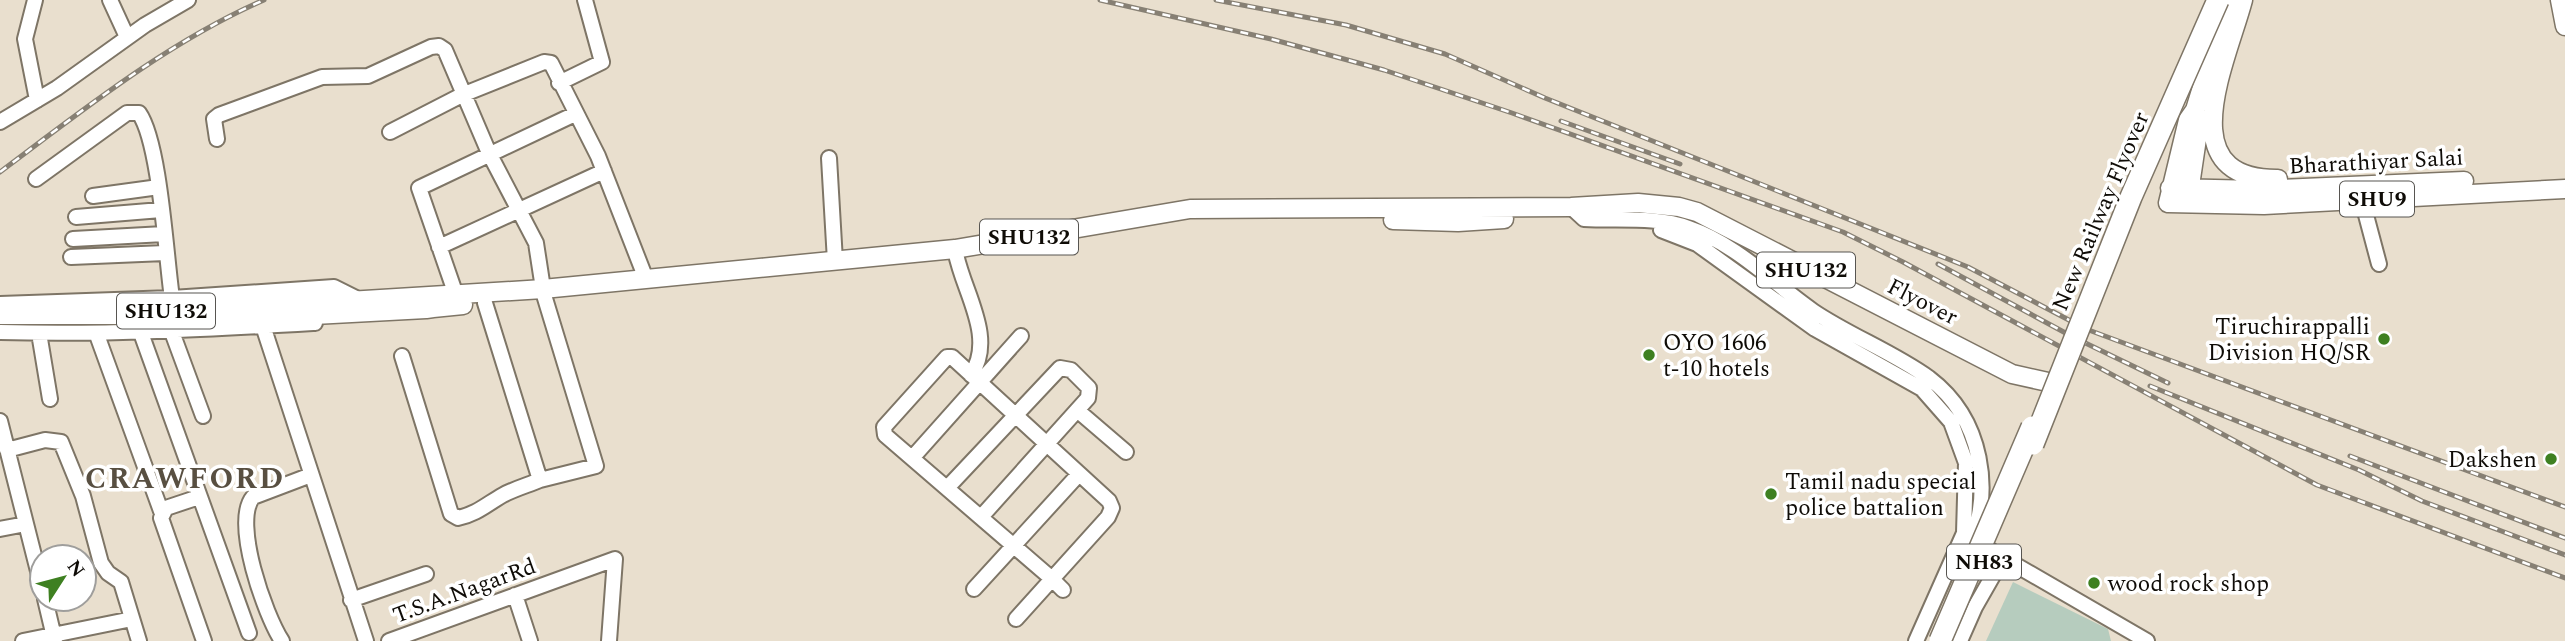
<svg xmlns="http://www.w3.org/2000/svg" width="2565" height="641" viewBox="0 0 2565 641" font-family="Spectral,serif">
<rect width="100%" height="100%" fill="#e9dfce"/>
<!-- green -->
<path fill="#b6ccbe" d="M2013,582l95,47 3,12h-125z"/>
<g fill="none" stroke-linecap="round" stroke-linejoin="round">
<defs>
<path id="minor" d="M35,0l-10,39 12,61
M110,0l17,37
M559,83l43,-21 -17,-62
M0,122l57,-34 88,-63 43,-25
M390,132l72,-37 82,-33 7,1 47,93 48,123
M217,139l-3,-20 5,-4 103,-38 46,-1 63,-29 8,-1 6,4 44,103 47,90 8,52 52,171 -56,14 -55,-177
M829,158l6,103
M36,179l91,-66h12c21,30 27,144 33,185l162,-11 22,11
M93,196l66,-9
M2362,200l17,64
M1571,207l13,12c34,2 71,-3 105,9 47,16 84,55 124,83 37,25 80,41 116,67 54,41 65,113 39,173
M76,217l85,-7
M1661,230l36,14 118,85 107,60 29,33 15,41 -2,70 -48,108
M73,239l91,-5
M439,247l165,-76
M955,249c6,40 42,87 16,126
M71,257l94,-4
M456,295l-37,-107 156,-74
M0,304l172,-6
M264,329l102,312
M0,332c106,3 210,-3 315,-9
M172,332l31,84
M39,333l11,66
M141,333l108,300
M97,335l64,176
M402,356l49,158 7,4c19,-4 29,-14 45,-23 11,-6 25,-10 37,-15
M1077,410l49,42
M0,421l42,166
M7,450l38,-10 16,2 22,54 18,67 7,10 13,9 18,59
M913,457l108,-121
M948,487l112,-119 11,2 18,18 -1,10 -107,119
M199,497l-33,11 -5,10 43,123
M0,529l26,-5
M1976,542l171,99
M974,589l105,-115
M515,595l15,46
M45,599l10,42
M351,600l75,-26
M1016,619l92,-102 4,-9 -3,-7 -157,-144h-5l-63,70 1,8 166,143 12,12
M23,641l109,-22
M282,641c-17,-26 -50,-119 -29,-144l58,-22
M389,641l226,-82 -6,82
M1960,641l15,-34 28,-49"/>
<path id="major" d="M2229,0l-34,110 -7,10 -20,83 96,2 301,-16
M2243,0c-16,61 -75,180 35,179
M2560,0l5,26
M2170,188l89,2 205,-9
M2188,199l11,-74 -4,-15
M1393,220l65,2 46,-3
M433,308l30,-3
M0,315h122l421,-26 412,-40 235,-40 381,-2 67,-4 41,4 18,5 315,162 45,10
M150,324l276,-15 7,-1 6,-7"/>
</defs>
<!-- minor casing -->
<use href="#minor" stroke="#7e7566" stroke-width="18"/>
<!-- major casing -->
<use href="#major" stroke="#7e7566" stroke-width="21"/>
<!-- minor -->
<use href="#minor" stroke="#fff" stroke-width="14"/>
<!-- major -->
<use href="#major" stroke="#fff" stroke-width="18"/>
<defs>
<path id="rail" d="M1100,0l171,39 113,31 128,43 331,119 60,30 414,223 248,93
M1216,0l130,25 99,29 100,44 423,169 118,62 479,178
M1561,121l119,43
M0,172c83,-62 168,-130 264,-172
M1938,264l135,73 95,46
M2150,386l209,84 63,31 143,54
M2350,456l215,82"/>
</defs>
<!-- rail casing -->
<use href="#rail" stroke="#878074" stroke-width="5"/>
<!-- rail -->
<use href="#rail" stroke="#fff" stroke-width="2.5" stroke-dasharray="8" stroke-linecap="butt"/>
<defs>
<path id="highway-bridge" d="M2033,444l98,-247 87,-197
M1940,641l92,-214"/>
</defs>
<!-- highway-bridge casing -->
<use href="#highway-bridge" stroke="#7e7566" stroke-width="24" stroke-linecap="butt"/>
<!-- highway-bridge -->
<use href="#highway-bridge" stroke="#fff" stroke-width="21"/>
</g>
<!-- markers -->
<g fill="#3e8021" stroke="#fff" stroke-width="2.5">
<circle cx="2384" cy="339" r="7"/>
<circle cx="1649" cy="355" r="7"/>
<circle cx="2551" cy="459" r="7"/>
<circle cx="1771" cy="494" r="7"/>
<circle cx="2094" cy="583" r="7"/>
</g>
<g text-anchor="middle" stroke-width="7" stroke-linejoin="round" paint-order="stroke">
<!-- shield labels -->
<g fill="#fff" stroke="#575551" stroke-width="2">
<rect x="2340" y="181.5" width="74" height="35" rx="5"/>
<rect x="980" y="219.5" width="98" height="35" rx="5"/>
<rect x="1757" y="252.5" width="98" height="35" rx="5"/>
<rect x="117" y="293.5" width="98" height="35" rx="5"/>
<rect x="1947" y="544.5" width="74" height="35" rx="5"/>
</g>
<g font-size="21" font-weight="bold" fill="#0f0c07">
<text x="2377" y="206">SHU9</text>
<text x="1029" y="244">SHU132</text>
<text x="1806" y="277">SHU132</text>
<text x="166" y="318">SHU132</text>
<text x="1984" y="569">NH83</text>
</g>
<!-- street labels -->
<g font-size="23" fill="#0f0c07" stroke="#fff">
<text transform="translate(2376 161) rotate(-3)" y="8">Bharathiyar Salai</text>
<text transform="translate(2100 211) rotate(-67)" y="8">New Railway Flyover</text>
<text transform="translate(1923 301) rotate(27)" y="8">Flyover</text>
<text transform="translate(464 590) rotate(-20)" y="8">T.S.A.NagarRd</text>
</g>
<!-- poi labels -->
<g font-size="23" fill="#0f0c07" stroke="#fff" text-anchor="start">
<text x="2370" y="334" text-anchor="end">Tiruchirappalli<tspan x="2370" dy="26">Division HQ/SR</tspan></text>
<text x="1663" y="350">OYO 1606<tspan x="1663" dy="26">t-10 hotels</tspan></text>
<text x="2537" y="467" text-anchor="end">Dakshen</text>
<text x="1785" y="489">Tamil nadu special<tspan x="1785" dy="26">police battalion</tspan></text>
<text x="2108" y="591">wood rock shop</text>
</g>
<!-- district labels -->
<g font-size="30" font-weight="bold" letter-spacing="2" fill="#584f41" stroke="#fff">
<text x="185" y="488">CRAWFORD</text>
</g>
</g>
<!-- north arrow -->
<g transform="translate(63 578) rotate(54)"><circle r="33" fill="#ffffff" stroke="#9f9e9c" stroke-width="2"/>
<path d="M0-5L12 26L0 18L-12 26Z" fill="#3e8021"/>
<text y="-10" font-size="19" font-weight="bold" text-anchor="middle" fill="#0f0c07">N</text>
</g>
</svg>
